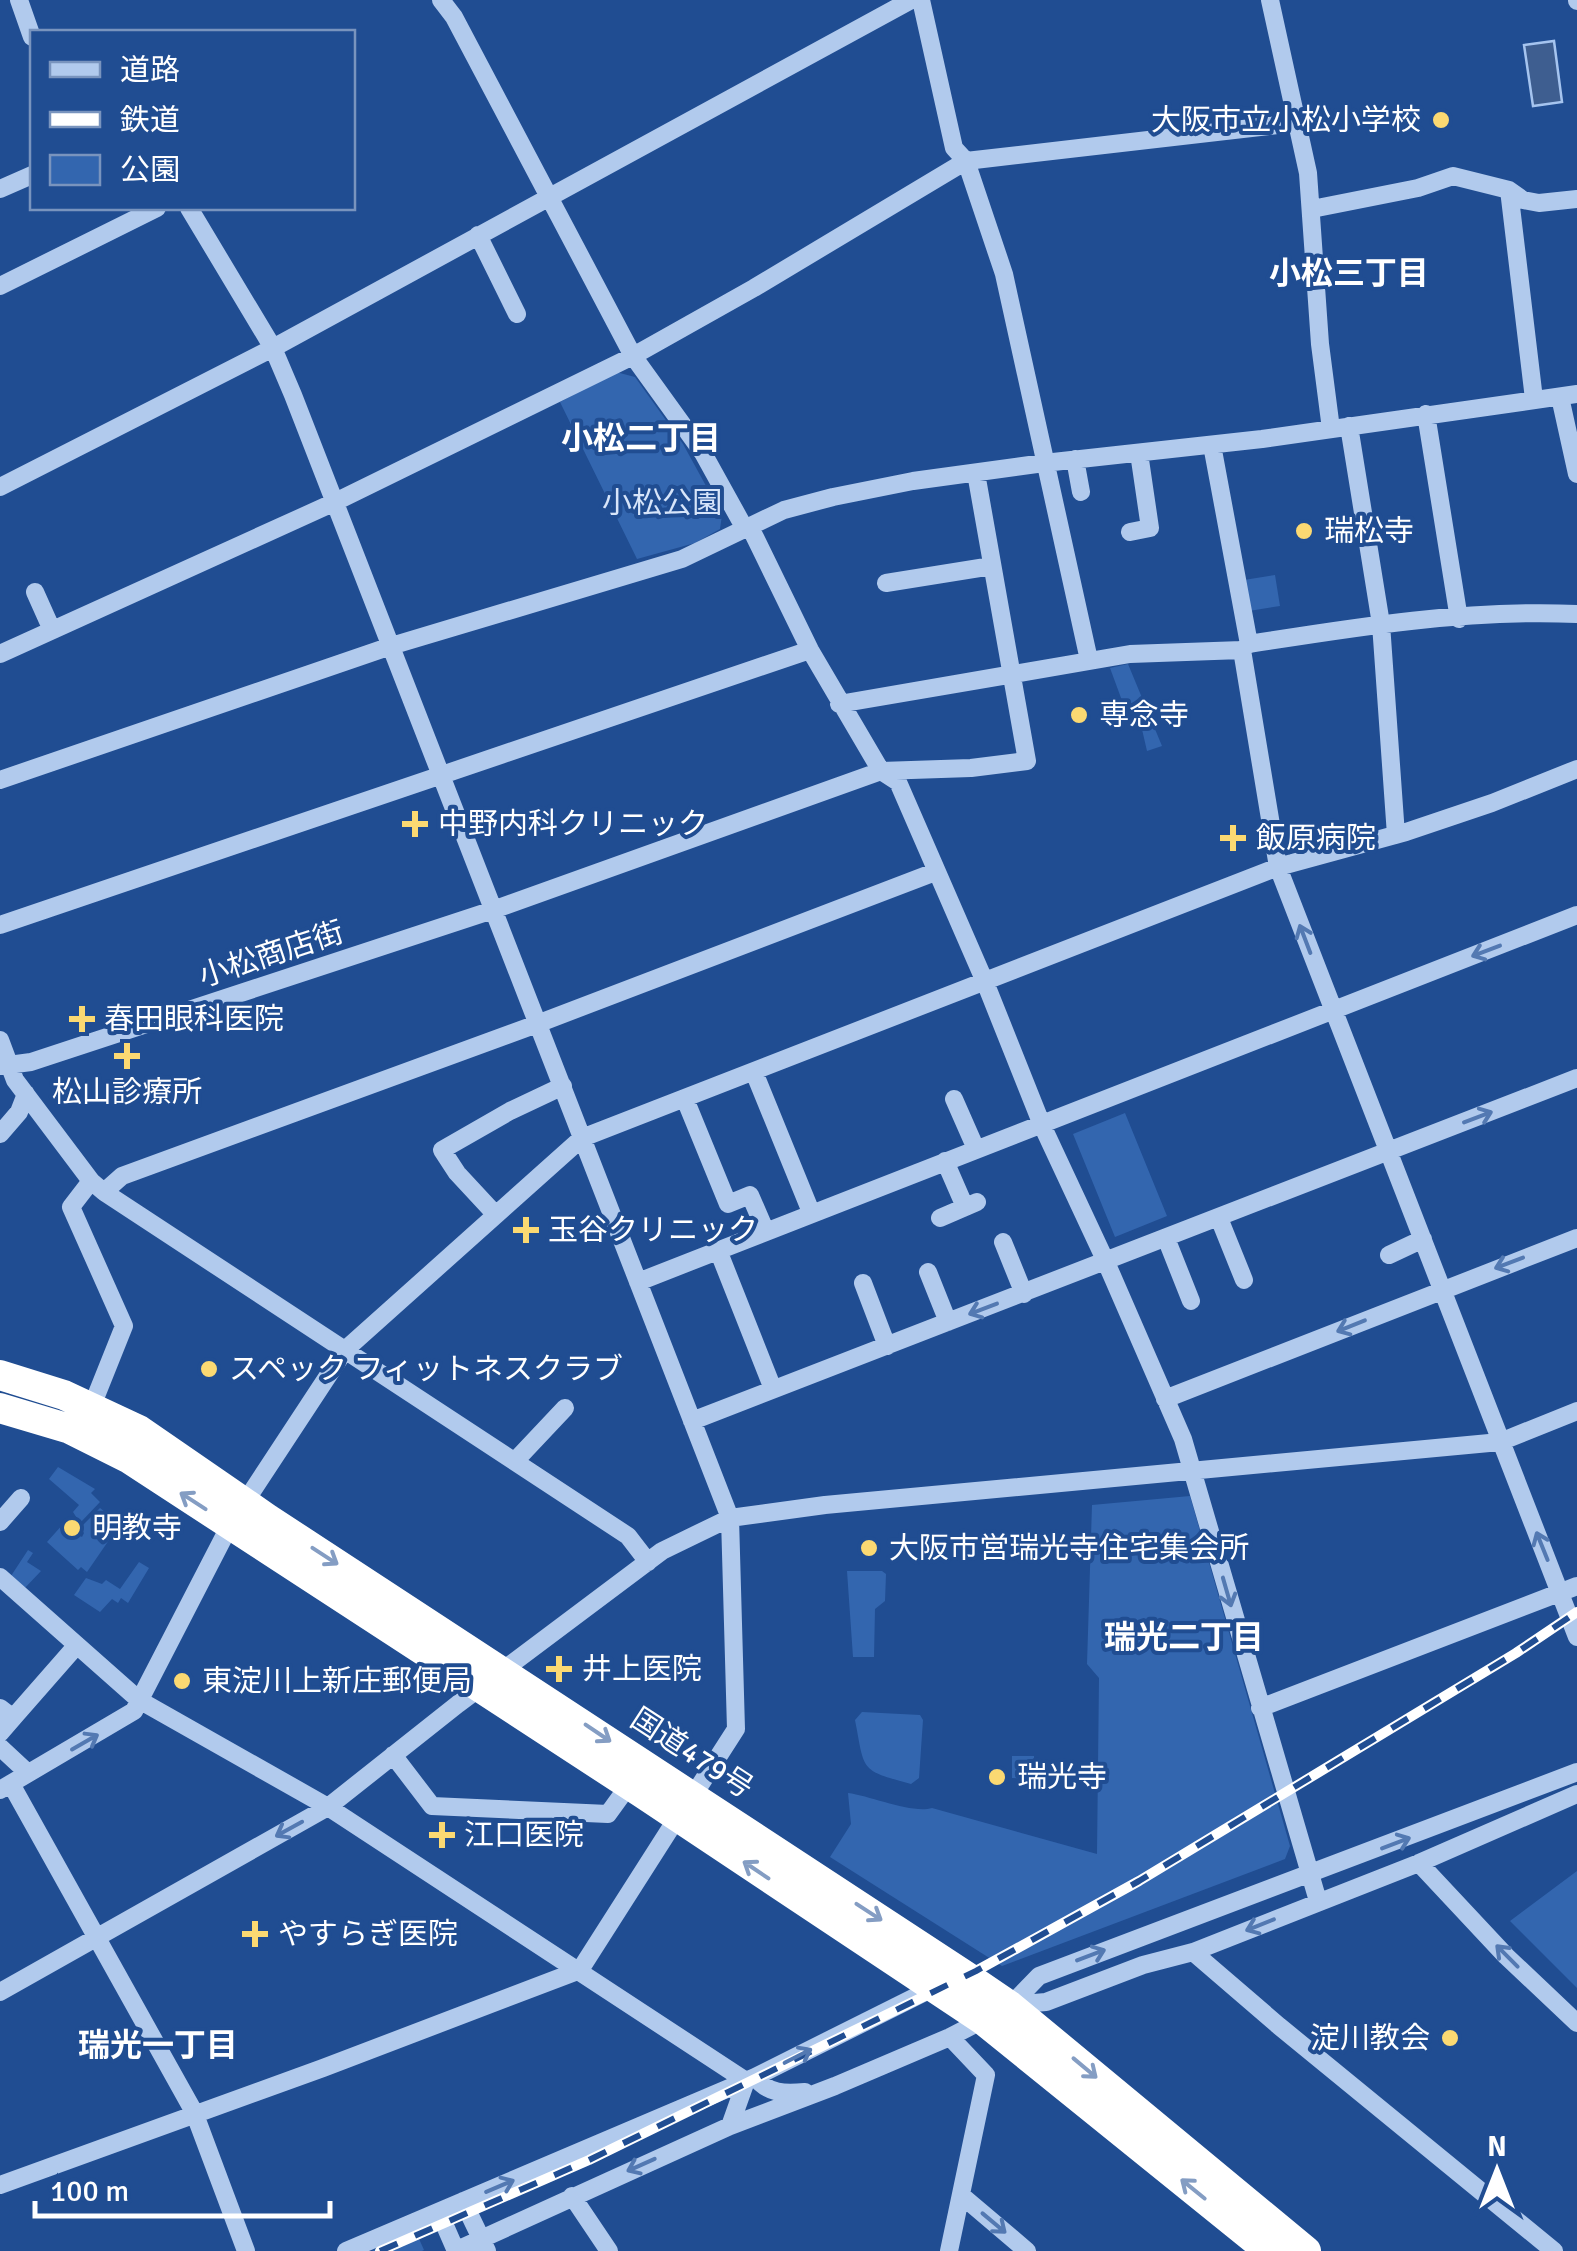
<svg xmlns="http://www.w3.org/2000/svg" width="1577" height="2251" viewBox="0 0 1577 2251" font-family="Signika,'Noto Sans JP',sans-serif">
<rect width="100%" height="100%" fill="#204d92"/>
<!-- green -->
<path fill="#3366af" d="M616,372l19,5 48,67 39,71 -2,14 -25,14 -58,16 -77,-157z
M1275,575l5,31 -31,5 -5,-31z
M1128,664l34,82 -15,5 -6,-26h-6l-4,-20 -7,1 -14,-38z
M1125,1113l42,103 -52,21 -42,-103z
M58,1467l37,22 -4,4 9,9 -20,21 -7,-11 6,-7 -30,-26z
M1190,1496l100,350 -5,13 -283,107 -172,-109 21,-33 -3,-31c23,3 64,21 84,15l165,46 2,-176 -12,-14 5,-159z
M100,1508l20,16 -33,48 -6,-5 -3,3 -31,-28 17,-19 7,1 -2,5 13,8 2,-4 -4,-5z
M28,1550l5,3 -6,9 14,9 -19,20 -13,-12z
M139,1562l10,6 -21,35 -7,-5 -3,5 -6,-4 -12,13 -26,-17 12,-17 16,6 4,-4 14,9z
M847,1571h35l4,3 -1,27 -10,8 -1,48h-21z
M862,1712l58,3 3,5 -4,58 -8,6c-52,-14 -46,-13 -56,-64z
M1012,1756h22v23l-22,-1z
M1577,1871v117l-67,-67z
M416,2232l8,18 -2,1h-50z"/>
<!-- water -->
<path fill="#3e5e90" stroke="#a5c4ef" stroke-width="2.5" d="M1554,41l8,61 -29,4 -9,-61z"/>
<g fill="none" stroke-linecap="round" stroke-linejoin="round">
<!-- minor -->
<path stroke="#b1caed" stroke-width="18" d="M19,0l13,37
M441,0l13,17 179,339 70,97 42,76
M921,0l33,148 12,13 38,113 85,386
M1270,0l38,173 12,171 11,85
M1577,0v1
M0,189l32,-14
M1509,190l25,209
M189,208l84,140 20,47 437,1123 6,211 -43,67
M1312,209l106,-21 35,-12 56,14 14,10 16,3 38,-4
M478,235l39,79
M0,286l157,-78
M1560,397l17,77
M1426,414l33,205
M1349,426l32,198 15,211
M1212,445l37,199
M1075,459l6,33
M0,487l273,-139 638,-348
M750,527l60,123 71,121 90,-3 56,-7 -51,-288
M1130,532l20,-4 -11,-75
M886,583l106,-17
M35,592l17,38
M1242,650l36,217 299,770
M0,654l335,-152 298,-146 121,-68 212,-127 329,-38
M839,704l291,-50 112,-4 7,-6c107,-17 220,-35 328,-30
M0,780l391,-134 291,-87 102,-49 49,-13 80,-16 131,-18 218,-24 315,-45
M0,925l810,-275
M0,1040l15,40 76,101 13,11 524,344 20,26
M0,1066l31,-4 462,-152 388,-139 17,11 87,200 57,143 64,137 77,177 135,462
M754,1072l57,140
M685,1099l43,105 22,-9 16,37
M954,1099l22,50
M0,1134l19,-22 7,-18
M945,1161l20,46
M91,1181l-20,26 53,119 -32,80
M104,1192l18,-16 415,-152 398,-152
M496,1215l-39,-42 -15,-23 68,-39 53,-25
M940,1218l37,-16
M1219,1218l25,62
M1166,1238l25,63
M1003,1242l21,52
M718,1250l55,139
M1389,1255l34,-16
M928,1272l20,50
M638,1282l939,-367
M863,1283l24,63
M1165,1399l412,-161
M692,1421l885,-343
M516,1460l49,-52
M0,1522l21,-24
M0,1577l139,123 189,107 418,274 -16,45
M0,1708l13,10 -13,15
M1260,1708l317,-122
M13,1718l64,-73
M0,1747l28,26
M393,1755l39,51 176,8 21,-29
M11,1784l183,328 52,139
M0,1790l134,-79 96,-186 115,-175 237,-212 696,-271 128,-35 86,-29 85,-34
M1419,1863l87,93 71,67
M1193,1952l86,74 275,225
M0,1992l328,-185 130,-103 204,-153 68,-33 95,-13 675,-63 77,-31
M1010,2005l36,-3 97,-37 50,-13 226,-89 158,-69
M755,2077c13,17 30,17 50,15
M0,2185l323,-117 257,-98 97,-152
M961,2195l66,56
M572,2196l37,55
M463,2201l24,50
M439,2212l17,39
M346,2251l409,-174 178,-89
M455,2251l275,-125 105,-40 115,-49 60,-31 29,-30 538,-204
M949,2251l37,-176 -36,-38"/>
<!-- highway -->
<path stroke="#fff" stroke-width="30" d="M0,1375l64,20 75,35 129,89 704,461 38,26 296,245
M0,1408l70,21 58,29 514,335 341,227 286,231"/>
<defs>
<path id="rail" d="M380,2251l209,-91 387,-189 163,-90 377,-228 61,-41"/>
</defs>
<!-- rail casing -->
<use href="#rail" stroke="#fff" stroke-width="10"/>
<!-- rail -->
<use href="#rail" stroke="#204d92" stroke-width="6" stroke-dasharray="19" stroke-linecap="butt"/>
</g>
<!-- one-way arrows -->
<defs><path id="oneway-shaft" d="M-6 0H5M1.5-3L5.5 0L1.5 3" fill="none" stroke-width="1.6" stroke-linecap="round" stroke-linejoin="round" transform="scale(2.5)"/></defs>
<g stroke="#5379b2">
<use href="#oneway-shaft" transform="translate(1305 939) rotate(-111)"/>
<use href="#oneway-shaft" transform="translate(1486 951) rotate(159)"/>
<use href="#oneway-shaft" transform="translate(1478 1117) rotate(-21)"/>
<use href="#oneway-shaft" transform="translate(1509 1263) rotate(159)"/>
<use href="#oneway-shaft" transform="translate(983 1309) rotate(159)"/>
<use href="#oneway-shaft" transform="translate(1351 1326) rotate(158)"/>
<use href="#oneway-shaft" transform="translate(1542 1546) rotate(-112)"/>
<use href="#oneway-shaft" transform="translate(1227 1592) rotate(74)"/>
<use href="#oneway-shaft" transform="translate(85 1742) rotate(-30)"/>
<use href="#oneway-shaft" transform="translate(289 1829) rotate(151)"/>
<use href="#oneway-shaft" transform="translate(1396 1843) rotate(-21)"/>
<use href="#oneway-shaft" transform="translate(1260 1925) rotate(158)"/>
<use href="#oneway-shaft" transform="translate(1091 1955) rotate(-21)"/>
<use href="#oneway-shaft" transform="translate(1507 1956) rotate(-135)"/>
<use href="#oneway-shaft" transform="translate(798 2056) rotate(-27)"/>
<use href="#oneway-shaft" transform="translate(641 2165) rotate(156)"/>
<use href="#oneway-shaft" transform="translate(500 2186) rotate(-23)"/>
<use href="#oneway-shaft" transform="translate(994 2223) rotate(40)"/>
</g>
<g stroke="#849dc3">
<use href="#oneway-shaft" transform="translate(193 1501) rotate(-147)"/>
<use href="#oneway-shaft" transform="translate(325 1556) rotate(33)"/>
<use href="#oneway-shaft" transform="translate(598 1733) rotate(34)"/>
<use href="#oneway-shaft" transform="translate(756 1870) rotate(-146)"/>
<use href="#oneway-shaft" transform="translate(869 1912) rotate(33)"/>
<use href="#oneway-shaft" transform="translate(1085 2068) rotate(40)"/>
<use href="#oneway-shaft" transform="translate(1193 2189) rotate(-141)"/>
</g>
<!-- markers -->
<g fill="#fbd972" stroke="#204d92" stroke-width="4">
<circle cx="1441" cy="120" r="10"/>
<circle cx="1304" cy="531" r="10"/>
<circle cx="1079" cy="715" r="10"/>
<path d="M410 809h10v10h10v10h-10v10h-10v-10h-10v-10h10z"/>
<path d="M1228 823h10v10h10v10h-10v10h-10v-10h-10v-10h10z"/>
<path d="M77 1004h10v10h10v10h-10v10h-10v-10h-10v-10h10z"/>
<path d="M122 1041h10v10h10v10h-10v10h-10v-10h-10v-10h10z"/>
<path d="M521 1215h10v10h10v10h-10v10h-10v-10h-10v-10h10z"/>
<circle cx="209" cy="1369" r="10"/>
<circle cx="72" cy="1528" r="10"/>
<circle cx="869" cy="1548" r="10"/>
<path d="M554 1654h10v10h10v10h-10v10h-10v-10h-10v-10h10z"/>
<circle cx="182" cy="1681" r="10"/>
<circle cx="997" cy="1777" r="10"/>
<path d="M437 1820h10v10h10v10h-10v10h-10v-10h-10v-10h10z"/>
<path d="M250 1919h10v10h10v10h-10v10h-10v-10h-10v-10h10z"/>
<circle cx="1450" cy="2038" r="10"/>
</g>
<g text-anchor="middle" stroke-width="8" stroke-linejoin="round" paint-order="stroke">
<!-- poi labels -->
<g font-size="30" fill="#fff" stroke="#204d92" text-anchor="start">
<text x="1421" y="130" text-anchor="end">大阪市立小松小学校</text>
<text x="1324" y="541">瑞松寺</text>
<text x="1099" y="725">専念寺</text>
<text x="438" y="834">中野内科クリニック</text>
<text x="1256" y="848">飯原病院</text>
<text x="104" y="1029">春田眼科医院</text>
<text x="127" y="1102" text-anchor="middle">松山診療所</text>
<text x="548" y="1240">玉谷クリニック</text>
<text x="229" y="1379">スペック フィットネスクラブ</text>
<text x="92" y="1538">明教寺</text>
<text x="889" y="1558">大阪市営瑞光寺住宅集会所</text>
<text x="582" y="1679">井上医院</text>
<text x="202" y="1691">東淀川上新庄郵便局</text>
<text x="1017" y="1787">瑞光寺</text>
<text x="464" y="1845">江口医院</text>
<text x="278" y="1944">やすらぎ医院</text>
<text x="1430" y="2048" text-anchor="end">淀川教会</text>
</g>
<!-- park labels -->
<g font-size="30" fill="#d7e5fa" stroke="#204d92">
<text x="662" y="513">小松公園</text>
</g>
<!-- street labels -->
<g font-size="30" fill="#fff" stroke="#204d92">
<text transform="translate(271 954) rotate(-18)" y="10">小松商店街</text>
<text transform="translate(692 1753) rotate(33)" y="10">国道479号</text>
</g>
<!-- neighbourhood labels -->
<g font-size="32" font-weight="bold" fill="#fff" stroke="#204d92">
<text x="1349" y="284">小松三丁目</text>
<text x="641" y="449">小松二丁目</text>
<text x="1184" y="1648">瑞光二丁目</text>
<text x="158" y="2056">瑞光一丁目</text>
</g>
</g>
<!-- legend -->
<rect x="30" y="30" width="325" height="180" fill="#204d92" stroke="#7994be" stroke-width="2.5"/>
<rect x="50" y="62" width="50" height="15" fill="#b1caed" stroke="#7994be" stroke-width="2.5"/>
<text x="120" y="80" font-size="30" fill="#ffffff">道路</text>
<rect x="50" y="112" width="50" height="15" fill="#ffffff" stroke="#7994be" stroke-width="2.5"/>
<text x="120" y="130" font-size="30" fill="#ffffff">鉄道</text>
<rect x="50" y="155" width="50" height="30" fill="#3366af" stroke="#7994be" stroke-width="2.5"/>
<text x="120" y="180" font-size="30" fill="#ffffff">公園</text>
<!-- north arrow -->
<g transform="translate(1497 2171)" stroke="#204d92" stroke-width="8" paint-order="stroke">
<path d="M0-8L18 38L0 25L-18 38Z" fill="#ffffff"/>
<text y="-15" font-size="28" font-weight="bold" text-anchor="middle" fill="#ffffff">N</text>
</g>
<!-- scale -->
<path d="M35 2201v15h295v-15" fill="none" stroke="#ffffff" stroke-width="5"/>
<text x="50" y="2201" font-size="30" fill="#ffffff" stroke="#204d92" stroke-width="8" paint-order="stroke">100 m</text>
</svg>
